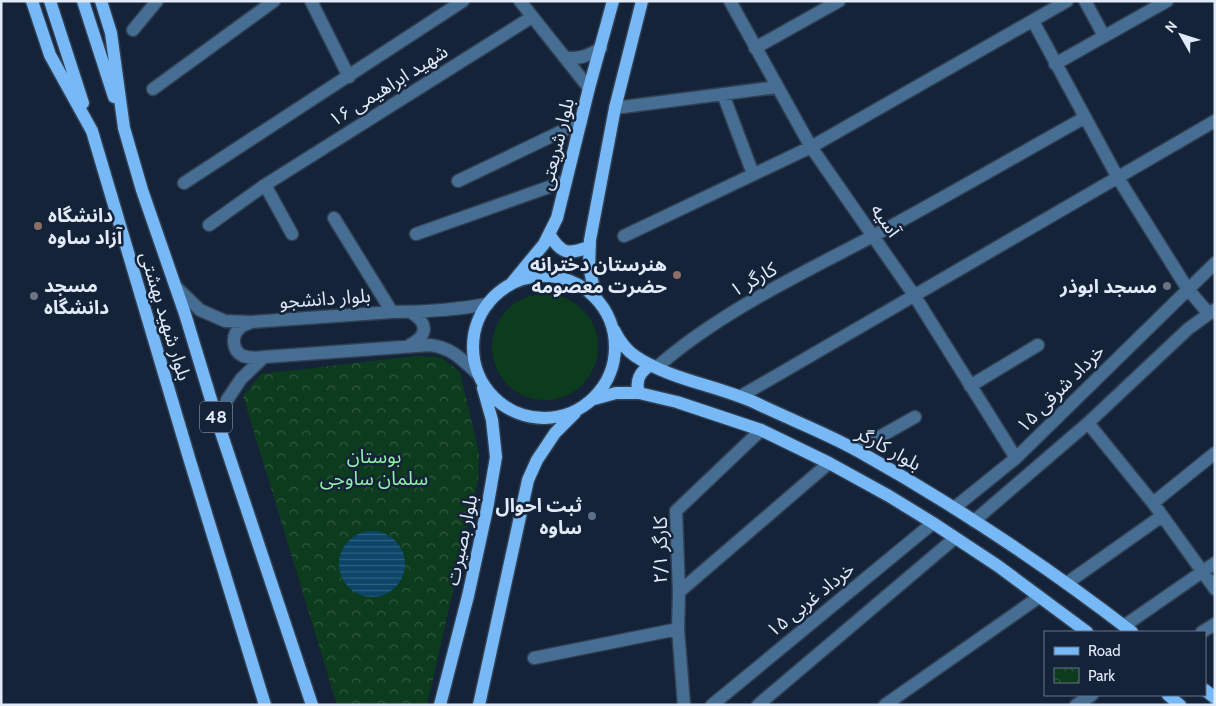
<svg xmlns="http://www.w3.org/2000/svg" width="1216" height="706" viewBox="0 0 1216 706" font-family="Cabin,'Noto Sans Arabic',sans-serif">
<defs>
<pattern id="park-crowns" width="20" height="18" patternUnits="userSpaceOnUse" patternTransform="scale(1.25)"><rect width="20" height="18" fill="#0d3b1d"/><path d="M2 6a3 3 0 1 1 6 0M12 15a3 3 0 1 1 6 0" fill="none" stroke="#30583f"/></pattern>
<pattern id="water-rules" width="6" height="5" patternUnits="userSpaceOnUse" patternTransform="scale(1.25)"><rect width="6" height="5" fill="#0c4569"/><path d="M0 2.5h6" fill="none" stroke="#2f607f"/></pattern>
</defs>
<rect width="100%" height="100%" fill="#142338"/>
<!-- grass -->
<path fill="#0d3b1d" d="M492 347a53 53 0 1 1 106 0a53 53 0 1 1-106 0Z"/>
<!-- park -->
<path fill="url(#park-crowns)" d="M415,356l26,1 19,15 19,81 -1,27 -51,225h-90l-94,-309 18,-22z"/>
<!-- water -->
<path fill="url(#water-rules)" d="M339 564a33 33 0 1 1 66 0a33 33 0 1 1-66 0Z"/>
<g fill="none" stroke-linecap="round" stroke-linejoin="round">
<defs>
<path id="minor" d="M311,1l38,76
M520,1l69,87
M730,1l81,146 103,148 102,163
M1085,1l19,35
M1033,21l85,157 69,110 22,26
M133,30l24,-29
M755,48l84,-47
M564,57c14,3 24,-1 37,-9
M1055,64l112,-63
M153,89l121,-88
M723,94l30,80
M615,108l162,-21
M458,181l123,-59
M184,183l279,-182
M265,185l27,49
M334,218l58,94
M209,225l56,-40 267,-168
M416,234l150,-53
M624,236l187,-89 256,-146
M176,287l24,23 25,11 26,1 141,-10c32,0 64,-2 96,-8
M251,322c-3,2 -9,3 -11,6 -9,7 -8,23 3,28 6,2 14,2 21,1
M410,345c17,-9 19,-21 2,-32
M657,367c63,-55 142,-92 216,-131 71,-38 141,-79 211,-118
M970,386l68,-41
M741,396l474,-275
M1088,423l65,80 62,86
M219,426l8,-26 14,-21 23,-22 166,-12c23,3 32,15 48,29
M856,450l59,-33
M1153,503l62,-50
M954,508l62,-50 199,-195
M974,521l114,-98 100,-94 26,-19
M1067,583l95,-67
M679,592l150,-129
M1124,626l91,-63
M1202,632l13,-8
M534,658l144,-29
M684,705l-6,-76 1,-37 -3,-81 85,-81
M712,705l221,-182
M758,705l197,-167
M885,705l154,-108
M1076,705l16,-10"/>
<path id="major" d="M32,1l18,54 42,76 98,330 75,244
M50,1l33,102
M83,1l31,96
M101,1l10,32 13,95 18,62 43,124 34,112 93,279
M549,234c13,20 18,21 40,13
M473 347a71 71 0 1 1 142 0a71 71 0 1 1-142 0Z
M511,284l33,-40 13,-26 32,-130 24,-87
M596,297l-7,-30 1,-27 25,-132 27,-107
M614,330c5,10 12,20 21,26 35,24 85,30 123,48 33,16 68,29 100,47 95,53 187,114 274,181
M639,393c-4,-12 1,-22 12,-28
M594,399l22,-6h23l38,9 84,28 68,33 60,33 44,27 65,43 89,66
M1205,690l10,8
M1168,695l12,10
M440,705l28,-109 19,-87 9,-52 -4,-37 -9,-32
M479,705l49,-225 9,-20 18,-27 20,-20"/>
</defs>
<!-- minor casing -->
<use href="#minor" stroke="#313f53" stroke-width="15"/>
<!-- major casing -->
<use href="#major" stroke="#313f53" stroke-width="15"/>
<!-- minor -->
<use href="#minor" stroke="#466e93" stroke-width="12"/>
<!-- major -->
<use href="#major" stroke="#76b9f6" stroke-width="12"/>
</g>
<!-- markers -->
<g fill="#8d6e63" stroke="#142338" stroke-width="2">
<circle cx="38" cy="226" r="5"/>
<circle cx="677" cy="275" r="5"/>
</g>
<g fill="#6b7280" stroke="#142338" stroke-width="2">
<circle cx="1167" cy="286" r="5"/>
<circle cx="34" cy="296" r="5"/>
</g>
<circle fill="#5c6f8a" stroke="#142338" stroke-width="2" cx="592" cy="516" r="5"/>
<g text-anchor="middle" stroke-width="5" stroke-linejoin="round" paint-order="stroke">
<!-- shield labels -->
<rect fill="#142338" stroke="#a3aebf" stroke-width="1" x="200" y="401.5" width="32" height="31" rx="4"/>
<g font-size="18" font-weight="bold" fill="#e0eaf9">
<text x="216" y="423">48</text>
</g>
<!-- street labels -->
<g font-size="19" fill="#e0eaf9" stroke="#142338">
<text transform="translate(388 85) rotate(-32)" y="7">شهید ابراهیمی ۱۶</text>
<text transform="translate(556 144) rotate(-76)" y="7">بلوار شریعتی</text>
<text transform="translate(886 220) rotate(55)" y="7">آسیه</text>
<text transform="translate(753 279) rotate(-29)" y="7">کارگر ۱</text>
<text transform="translate(325 298) rotate(-4)" y="7">بلوار دانشجو</text>
<text transform="translate(166 316) rotate(73)" y="7">بلوار شهید بهشتی</text>
<text transform="translate(1060 388) rotate(-45)" y="7">۱۵ خرداد شرقی</text>
<text transform="translate(889 448) rotate(29)" y="7">بلوار کارگر</text>
<text transform="translate(461 540) rotate(-78)" y="7">بلوار بصیرت</text>
<text transform="translate(660 550) rotate(-90)" y="7">کارگر ۲/۱</text>
<text transform="translate(810 599) rotate(-39)" y="7">۱۵ خرداد غربی</text>
</g>
<!-- poi labels -->
<g font-size="19" font-weight="bold" fill="#e0eaf9" stroke="#142338" text-anchor="end">
<text x="48" y="222" text-anchor="start">دانشگاه<tspan x="48" dy="22">آزاد ساوه</tspan></text>
<text x="667" y="271">هنرستان دخترانه<tspan x="667" dy="22">حضرت معصومه</tspan></text>
<text x="44" y="292" text-anchor="start">مسجد<tspan x="44" dy="22">دانشگاه</tspan></text>
<text x="1157" y="293">مسجد ابوذر</text>
<text x="582" y="512">ثبت احوال<tspan x="582" dy="22">ساوه</tspan></text>
</g>
<!-- park labels -->
<g font-size="19" fill="#91f0a9" stroke="#142338">
<text x="374" y="463">بوستان<tspan x="374" dy="22">سلمان ساوجی</tspan></text>
</g>
</g>
<!-- border -->
<rect width="1216" height="706" fill="none" stroke="#e0eaf9" stroke-width="5"/>
<!-- legend -->
<rect x="1044" y="631" width="162" height="65" fill="#142338" stroke="#667385"/>
<rect x="1054" y="647" width="25" height="8" fill="#76b9f6" stroke="#667385"/>
<text x="1088" y="656" font-size="15" fill="#e0eaf9">Road</text>
<rect x="1054" y="668" width="25" height="15" fill="url(#park-crowns)" stroke="#667385"/>
<text x="1088" y="681" font-size="15" fill="#e0eaf9">Park</text>
<!-- north arrow -->
<g transform="translate(1181 35) rotate(309)" stroke="#142338" stroke-width="4" paint-order="stroke">
<path d="M0-4L9 19L0 12L-9 19Z" fill="#e0eaf9"/>
<text y="-8" font-size="14" font-weight="bold" text-anchor="middle" fill="#e0eaf9">N</text>
</g>
</svg>
